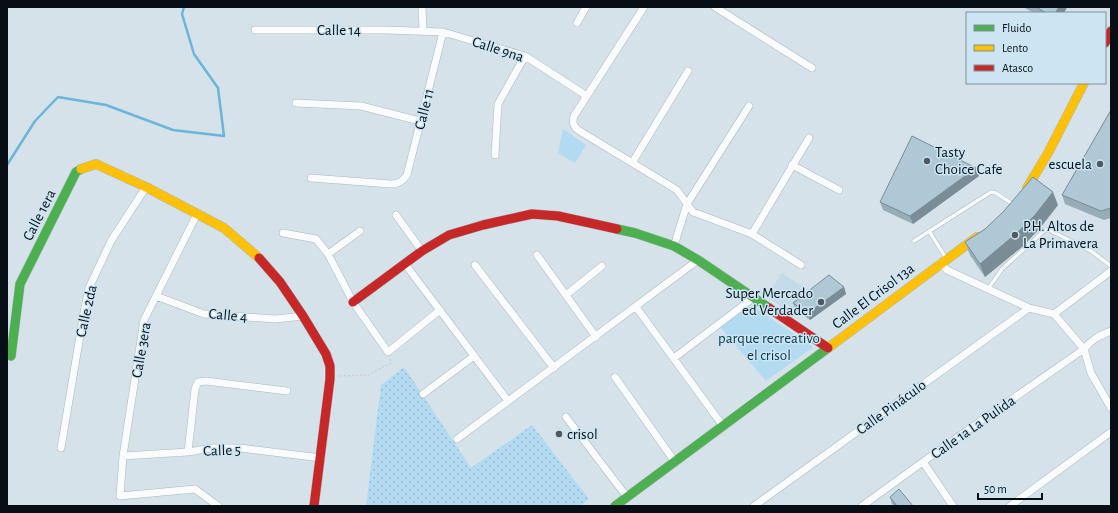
<svg xmlns="http://www.w3.org/2000/svg" width="1118" height="513" viewBox="0 0 1118 513" font-family="'Alegreya Sans',sans-serif">
<defs>
<pattern id="grass-dots" width="8" height="8" patternUnits="userSpaceOnUse"><rect width="8" height="8" fill="#b2dbf2"/><path d="M2 2h.1M6 6h.1" fill="none" stroke="#98bbcf" stroke-width="1.8" stroke-linecap="round"/></pattern>
</defs>
<rect width="100%" height="100%" fill="#d5e2ea"/>
<!-- built -->
<path fill="#c3dbe8" d="M782,273l30,20 -18,19 -7,-8 -5,3 -16,-11z"/>
<!-- grass -->
<path fill="url(#grass-dots)" d="M404,367l67,101 61,-43 57,74 -9,7h-214l15,-121z"/>
<!-- park -->
<path fill="#b2dbf2" d="M563,129l23,16 -11,18 -17,-10z
M751,305l62,42 -47,34 -46,-54z"/>
<g fill="none" stroke-linecap="round" stroke-linejoin="round">
<!-- stream -->
<path stroke="#6bb5d8" stroke-width="2.5" d="M7,165l28,-44 23,-24 48,8 67,25 51,6 -6,-48 -24,-34 -12,-40 2,-7"/>
<defs>
<path id="lane" d="M929,231l17,27
M914,241l77,-49 5,1 18,12
M988,289l14,-20 43,-39h4l42,21 20,15"/>
<path id="street" d="M422,7l1,23
M644,7l-70,109c-2,6 -1,10 4,14l99,60 16,22 59,22 49,31
M715,7l97,61
M577,23l9,-16
M255,30h130l58,2 82,24 62,40
M296,103l65,3 59,15
M495,155l3,-51 27,-48
M632,163l56,-92
M792,165l47,25
M311,178l80,6c8,0 12,-3 16,-9l36,-143
M197,214l-53,106 -21,136 -3,40 75,-7 23,17
M396,215l26,36
M283,233l33,6 12,15 25,48 35,50 52,-42
M752,234l57,-96
M674,246l13,-42 62,-98
M328,254l32,-23
M537,255l59,82
M940,263l7,7 82,38 25,6 30,35 7,24 20,35
M405,264l103,137
M475,265l79,103
M566,295l36,-29
M156,296l48,18 71,5 28,-3
M636,307l87,119
M1054,314l57,-43
M674,358l79,-60
M615,377l60,85
M423,394l51,-38
M566,417l61,80
M457,439l241,-179
M61,448l23,-136 5,-24 22,-47 35,-54
M188,452l7,-63 3,-7 8,-1 81,10
M123,456l65,-4 24,-4h28l81,10
M923,462l30,44
M754,506l275,-198
M862,506l83,-60 139,-97c8,-10 15,-13 27,-18
M1010,506l101,-74"/>
<path id="fast" d="M617,229l18,4 39,13 24,14 71,48
M11,356l9,-72 56,-112 5,-3
M615,506l213,-158"/>
<path id="slow" d="M81,169l15,-5 50,23 78,41 35,30
M1027,188l21,-35 36,-70
M828,348l149,-111"/>
<path id="jam" d="M1105,43l6,-12
M259,258l21,24 23,34 23,38 4,12v13l-16,127
M353,302l69,-51 27,-16 34,-10 49,-11 26,2 59,13
M769,308l59,40"/>
</defs>
<!-- lane casing -->
<use href="#lane" stroke="#acb7bd" stroke-width="4.5"/>
<!-- street casing -->
<use href="#street" stroke="#acb7bd" stroke-width="8"/>
<!-- fast casing -->
<use href="#fast" stroke="#acb7bd" stroke-width="10"/>
<!-- slow casing -->
<use href="#slow" stroke="#acb7bd" stroke-width="10"/>
<!-- jam casing -->
<use href="#jam" stroke="#acb7bd" stroke-width="10"/>
<!-- path -->
<path stroke="#cccfd1" stroke-width="1.5" stroke-dasharray="2 2" stroke-linecap="butt" d="M340,376l28,-1 23,-12 -1,-4"/>
<!-- lane -->
<use href="#lane" stroke="#f9fbfc" stroke-width="3.5"/>
<!-- street -->
<use href="#street" stroke="#f9fbfc" stroke-width="7"/>
<!-- fast -->
<use href="#fast" stroke="#4caf50" stroke-width="9"/>
<!-- slow -->
<use href="#slow" stroke="#ffc107" stroke-width="9"/>
<!-- jam -->
<use href="#jam" stroke="#c62828" stroke-width="9"/>
</g>
<!-- wall -->
<path fill="#96acb7" d="M1023,7h44l-3,6h-30z
M1111,110v108l-7,2 -39,-16 -3,-9z
M979,176l-66,48 -30,-14 -3,-8z
M1058,205l-18,23 -17,18 -38,31 -15,-22 -5,-13 20,-13z
M844,287l2,7 -36,26 -14,-10 -3,-7z
M890,497l23,9h-19l-2,-2z"/>
<!-- shaded-wall -->
<path fill="#7a8c95" d="M1059,7h8l-3,6h-9z
M976,168l3,8 -66,48 -3,-8z
M1053,192l5,13 -18,23 -17,18 -38,31 -5,-13z
M844,287l2,7 -36,26 -2,-7z"/>
<!-- building -->
<path fill="#afc8d5" stroke="#7a8c95" d="M1036,7h23l-4,6h-9z
M1111,110v98l-10,3 -39,-16z
M912,136l64,32 -66,48 -30,-14z
M1033,177l20,15 -18,23 -17,17 -38,32 -15,-22 20,-13 18,-17z
M829,275l15,12 -36,26 -15,-10z
M899,489l14,17h-16l-7,-9z"/>
<!-- markers -->
<g fill="#4f595f" stroke="#cce5f3" stroke-width="1.5">
<circle cx="927" cy="161" r="4"/>
<circle cx="1100" cy="164" r="4"/>
<circle cx="1015" cy="235" r="4"/>
<circle cx="821" cy="302" r="4"/>
<circle cx="559" cy="434" r="4"/>
</g>
<g text-anchor="middle" stroke-width="3" stroke-linejoin="round" paint-order="stroke">
<!-- street labels -->
<g font-size="15" fill="#070f14" stroke="#cce5f3">
<text x="339" y="35">Calle 14</text>
<text transform="translate(498 49) rotate(18)" y="5">Calle 9na</text>
<text transform="translate(424 109) rotate(-76)" y="5">Calle 11</text>
<text transform="translate(39 215) rotate(-63)" y="5">Calle 1era</text>
<text transform="translate(873 296) rotate(-37)" y="5">Calle El Crisol 13a</text>
<text transform="translate(86 311) rotate(-77)" y="5">Calle 2da</text>
<text transform="translate(228 315) rotate(5)" y="5">Calle 4</text>
<text transform="translate(141 350) rotate(-80)" y="5">Calle 3era</text>
<text transform="translate(891 407) rotate(-36)" y="5">Calle Pináculo</text>
<text transform="translate(973 427) rotate(-35)" y="5">Calle 1a La Pulida</text>
<text transform="translate(222 450) rotate(-2)" y="5">Calle 5</text>
</g>
<!-- poi labels -->
<g font-size="15" fill="#070f14" stroke="#cce5f3" text-anchor="start">
<text x="935" y="157">Tasty<tspan x="935" dy="17">Choice Cafe</tspan></text>
<text x="1092" y="169" text-anchor="end">escuela</text>
<text x="1023" y="231">P.H. Altos de<tspan x="1023" dy="17">La Primavera</tspan></text>
<text x="813" y="298" text-anchor="end">Super Mercado<tspan x="813" dy="17">ed Verdader</tspan></text>
<text x="567" y="439">crisol</text>
</g>
<!-- park labels -->
<g font-size="15" fill="#093649" stroke="#cce5f3">
<text x="769" y="343">parque recreativo<tspan x="769" dy="17">el crisol</tspan></text>
</g>
</g>
<!-- border -->
<rect width="1118" height="513" fill="none" stroke="#070f14" stroke-width="16"/>
<!-- legend -->
<rect x="966" y="12" width="140" height="72" fill="#cce5f3" stroke="#7d8f9a"/>
<rect x="974" y="25" width="20" height="6" fill="#4caf50" stroke="#7d8f9a"/>
<text x="1002" y="32" font-size="12" fill="#070f14">Fluido</text>
<rect x="974" y="45" width="20" height="6" fill="#ffc107" stroke="#7d8f9a"/>
<text x="1002" y="52" font-size="12" fill="#070f14">Lento</text>
<rect x="974" y="65" width="20" height="6" fill="#c62828" stroke="#7d8f9a"/>
<text x="1002" y="72" font-size="12" fill="#070f14">Atasco</text>
<!-- scale -->
<path d="M978 493v6h64v-6" fill="none" stroke="#070f14" stroke-width="2"/>
<text x="984" y="493" font-size="12" fill="#070f14" stroke="#cce5f3" stroke-width="3" paint-order="stroke">50 m</text>
</svg>
